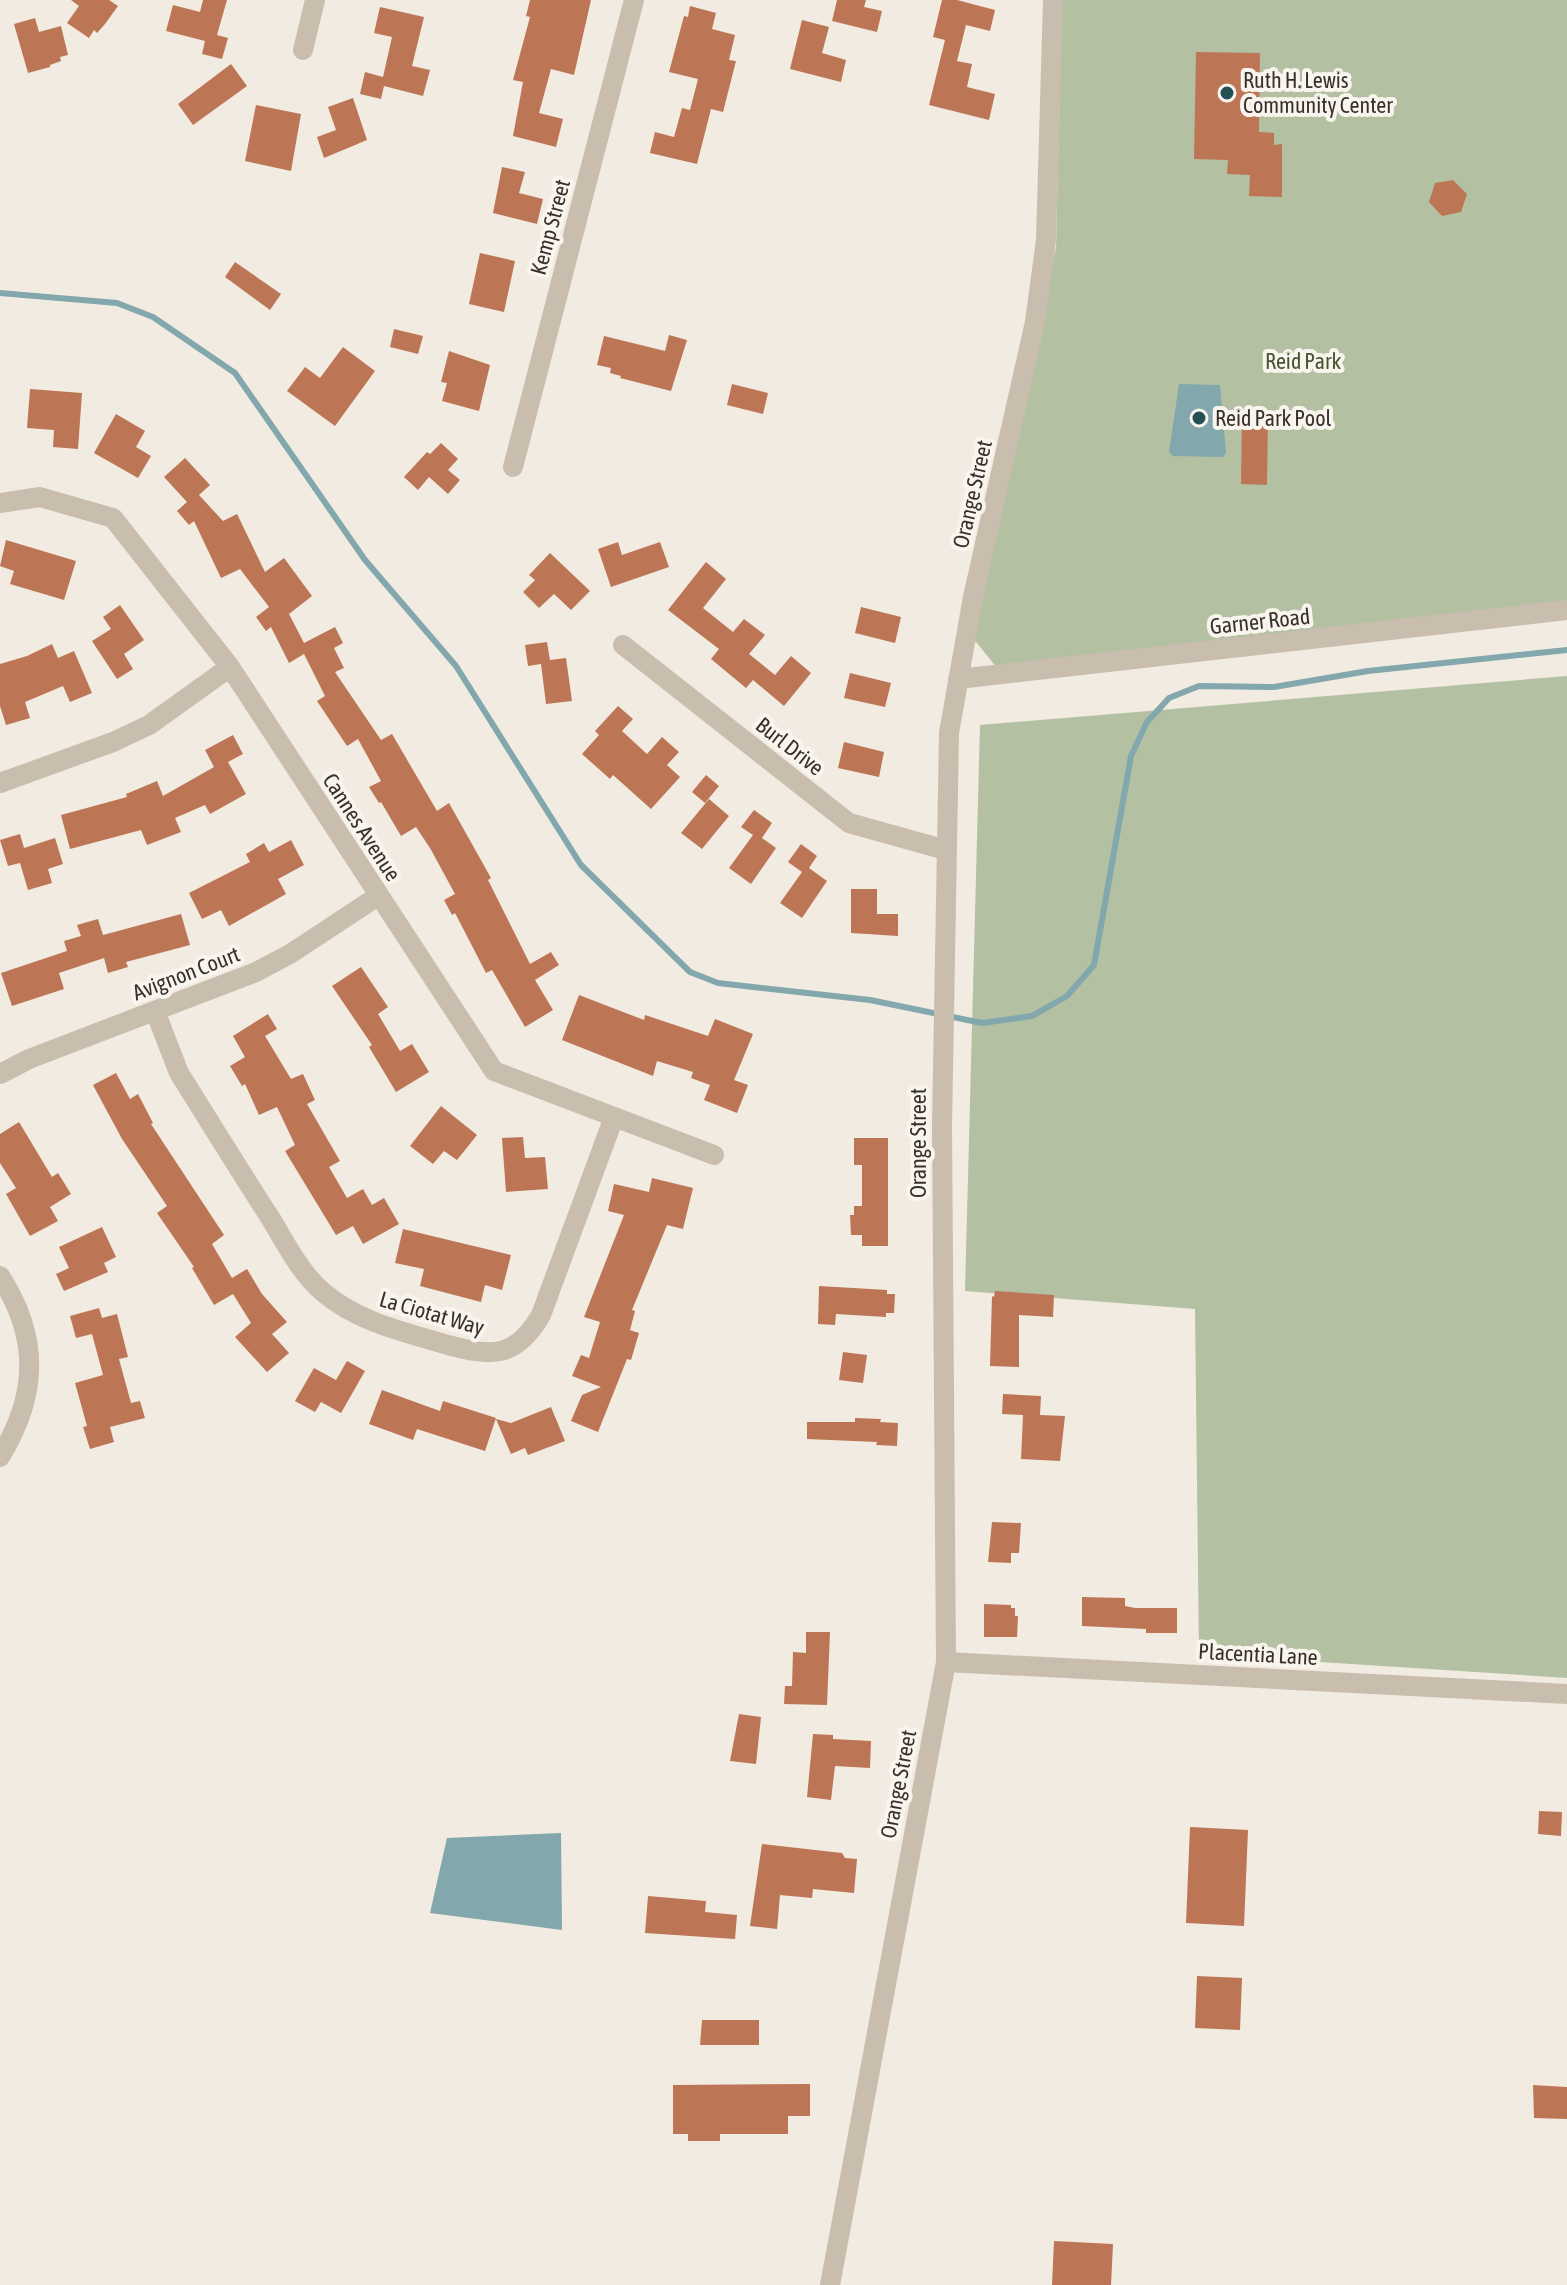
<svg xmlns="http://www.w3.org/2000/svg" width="1567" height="2285" viewBox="0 0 1567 2285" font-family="'Asap Condensed',sans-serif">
<rect width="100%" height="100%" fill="#f2ebe1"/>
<!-- green -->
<path fill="#b3c0a2" d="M1062,0h505v602l-570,66 -24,-30 83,-391z
M1567,676v1002l-368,-24 -4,-345 -230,-18 15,-566z"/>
<!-- water -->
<path fill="#82a7ad" d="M1179,384l41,1 6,68 -3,4 -50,-1 -4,-4z
M561,1833l1,97 -132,-17 17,-75z"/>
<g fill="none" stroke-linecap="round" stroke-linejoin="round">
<!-- stream -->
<path stroke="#82a7ad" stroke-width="6" d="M0,293l117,10 36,14 82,56 130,187 91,106 125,199 109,107 28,11 152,17 112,23 50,-7 35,-20 27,-31 37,-209 16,-34 22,-24 30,-12 75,1 94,-16 199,-21"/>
</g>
<!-- building -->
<path fill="#bc7655" d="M71,0h38l9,6 -13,18 -8,9 -3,-3 -5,8 -22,-15 12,-17z
M203,0h24l-10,35 11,3 -6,21 -20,-5 3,-13 -39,-10 7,-26 27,7z
M530,0h61l-17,75 -23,-6 -12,44 24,6 -7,28 -43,-11 10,-54 -10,-2 17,-63 -4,-1z
M837,0h29l-2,7 18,4 -5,21 -45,-11z
M942,0h15l38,10 -5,21 -24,-6 -9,36 15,3 -5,23 28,7 -6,26 -60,-15 16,-65 -12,-3z
M690,6l26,7 -4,16 23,6 -6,25 7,1 -13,51 -12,-3 -14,55 -47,-11 5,-21 19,5 8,-29 8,2 8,-31 -29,-7 15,-56 4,1z
M380,7l44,10 -12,49 18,4 -7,26 -39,-10 -3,13 -21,-5 5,-22 18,5 9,-40 -18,-4z
M35,18l4,14 22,-6 7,29 -8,2 1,4 -11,4v2l-22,6 -14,-49z
M802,20l27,7 -7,26 24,7 -5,22 -51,-13z
M1196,52l64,1 -1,79 15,1v12l8,-1v53l-33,-1 1,-21 -23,-1 1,-14 -34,-1z
M231,64l16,22 -54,39 -15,-21z
M353,98l14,42 -43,18 -7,-21 19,-7 -8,-23z
M256,105l45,9 -10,57 -46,-10z
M502,167l23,5 -6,21 24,6 -6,25 -44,-11z
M1453,180l14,14 -6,18 -19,4 -13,-14 6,-19z
M480,253l35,8 -11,51 -35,-8z
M235,262l46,32 -11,16 -45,-33z
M394,329l29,7 -5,18 -28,-7z
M669,335l18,5 -16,51 -51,-13 1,-2 -11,-3 1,-5 -14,-3 7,-29 61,15z
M343,347l32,24 -40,55 -48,-35 18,-24 15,11z
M449,351l41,14 -11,46 -37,-10 5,-18 -6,-1z
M732,384l36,9 -5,21 -36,-9z
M30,389l52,4 -4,56 -25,-2 1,-17 -27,-2z
M1242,413l26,1 -1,71 -26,-1z
M116,414l29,17 -9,16 15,9 -13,22 -44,-25z
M441,443l17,16 -10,11 12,10 -12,14 -19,-17 -11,13 -14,-13 23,-25 3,2z
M185,458l25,27 -11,10 24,26 14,-7 28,58 19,-14 28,38 -23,18 15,29 31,-16 8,16 -9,5 10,20 -9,4 46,68 11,-6 45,77 12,-8 42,75 -3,2 42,84 21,-12 8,13 -24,15 18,30 -28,17 -33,-57 -6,3 -31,-60 -3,2 -8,-15 11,-6 -25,-46 -14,-21 -15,9 -20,-34 -2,1 -10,-16 12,-6 -23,-42 -11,7 -30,-45 8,-5 -21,-42 -15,9 -18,-36 -5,4 -10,-14 13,-10 -29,-38 -19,9 -27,-57 -5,4 -12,-14 10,-9 -23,-25z
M6,540l70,21 -12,39 -54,-16 4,-13 -14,-5z
M618,542l4,13 38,-13 9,25 -58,20 -13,-38z
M550,553l40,38 -19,19 -17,-16 -15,14 -16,-16 12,-12 -6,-5z
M706,562l20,17 -23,29 30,24 11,-13 21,16 -16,19 26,21 16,-19 20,17 -27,33 -31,-26 -7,8 -35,-29 8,-10 -51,-39z
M120,605l24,35 -20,14 9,15 -16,10 -25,-38 19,-12 -8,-12z
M861,607l40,10 -6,26 -40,-10z
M547,642l3,18 16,-2 6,43 -26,3 -5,-40 -13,2 -3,-21z
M52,644l6,14 16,-7 18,42 -22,9 -7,-16 -38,16 5,16 -24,7 -6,-19v-42l27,-8z
M850,673l41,10 -6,24 -41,-9z
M618,706l15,13 -11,12 25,23 15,-17 17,15 -12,13 13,12 -29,32 -38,-34 -3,4 -28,-25 17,-19 -4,-4z
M233,735l10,19 -15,8 18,32 -36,20 -5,-9 -30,13 6,14 -34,13 -6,-15 -71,19 -9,-34 66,-18 -1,-3 31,-13 6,15 51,-29 -9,-17z
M844,742l40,10 -5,25 -41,-9z
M706,775l13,11 -14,17 -13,-11z
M709,799l20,17 -27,33 -21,-16z
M754,810l18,13 -10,15 14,10 -25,36 -22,-16 24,-33 -12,-8z
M20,834l4,14 31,-10 8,26 -15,5 4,14 -24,7 -8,-27 -12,3 -8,-26z
M291,840l13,25 -26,14 8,15 -57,32 -8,-16 -19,9 -13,-26 61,-31 -4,-8 18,-11 5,9z
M801,844l16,12 -8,12 18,13 -25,37 -22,-15 22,-31 -14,-10z
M851,889h26v25h21v22l-47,-3z
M181,914l9,31 -64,17 2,5 -20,6 -4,-15 -45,15 5,16 -52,17 -11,-33 66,-22 -3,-10 17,-5 -4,-11 21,-6 5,16z
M361,967l27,40 -10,7 22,37 12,-7 17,28 -33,20 -27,-45 3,-2 -40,-59z
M579,995l65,25 1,-5 63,21 7,-17 38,15 -19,46 14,5 -11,28 -33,-13 6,-15 -19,-7 2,-6 -36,-11 -4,15 -91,-36z
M268,1014l9,15 -12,7 26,43 12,-5 12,26 -8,4 33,57 -11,6 18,31 16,-9 9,16 12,-7 15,26 -36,20 -10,-18 -17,9 -51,-84 10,-6 -18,-38 -18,8 -14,-31 -3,2 -12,-20 15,-9 -12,-21z
M116,1073l14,26 8,-5 15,29 -2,1 73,111 -12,9 20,34 15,-9 15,25 25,28 -15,12 17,19 -22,19 -32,-35 16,-14 -18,-29 -19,11 -22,-37 2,-1 -37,-54 10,-7 -45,-67 -29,-54z
M441,1106l36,29 -20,25 -13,-9 -11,13 -23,-18z
M19,1122l33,55 6,-4 13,21 -21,13 8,14 -28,15 -24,-42 10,-6 -16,-25v-29z
M523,1137l2,21 20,-1 3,32 -42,3 -4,-54z
M854,1138h34v108h-26v-11h-11l-1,-20h4v-9h8v-41h-8z
M652,1178l41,10 -10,41 -16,-4 -35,85 3,1 -5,19 9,3 -8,27 -4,-1 -29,73 -27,-11 11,-26 19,-8 -29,-11 9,-21 8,3 11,-36 -16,-5 40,-102 -16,-4 6,-27 35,8z
M102,1227l14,30 -12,6 4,9 -44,19 -8,-17 13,-6 -10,-21z
M403,1229l108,26 -9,35 -17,-5 -4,17 -61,-16 4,-17 -29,-6z
M819,1286l68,4v4h8l-1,19h-8v4l-50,-3 -1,11 -17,-1z
M995,1291l59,4 -1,22 -34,-2v52l-29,-1 2,-70 2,1z
M99,1308l3,10 15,-4 11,43 -9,2 12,44 9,-2 5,17 -35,9 4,15 -24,7 -7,-22 4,-1 -12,-43 28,-8 -11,-41 -16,4 -6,-22z
M843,1352l24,3 -4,28 -24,-3z
M347,1361l18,10 -24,42 -20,-11 -6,10 -20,-11 19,-33 22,12z
M382,1390l58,21 3,-10 53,17 -11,33 -68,-22 -4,11 -44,-16z
M1003,1394l38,2 -1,19 25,1 -5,45 -39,-2 2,-44 -21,-1z
M551,1407l14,34 -37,14 -3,-7 -14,6 -15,-35 15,4z
M855,1418l26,1 -1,3 18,1 -1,23 -21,-1 1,-3 -70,-3v-17h48z
M992,1522l29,1 -2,30h-8v10l-23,-1z
M1082,1597l43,1v8l10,2h42v25h-31v-4l-64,-3z
M984,1604l27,1v3h4v8h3l-1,21h-33z
M806,1632h24l-3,73 -43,-1 1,-18h7l1,-34 13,1z
M739,1714l22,3 -5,47 -26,-3z
M813,1734l20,1v4l38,2 -1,27 -35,-2 -4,34 -24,-3z
M1539,1811l23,1 -1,24 -23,-2z
M1190,1827l58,3 -4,96 -58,-3z
M762,1844l80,9 3,5 12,1 -3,34 -41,-4 -1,9 -32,-3 -3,34 -27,-3z
M648,1896l58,5 -1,11 32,3 -2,24 -90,-6z
M1197,1976l45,2 -2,52 -45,-2z
M702,2020h57v25h-59z
M810,2084v32h-22v18h-68v7h-32v-7h-15v-49z
M1533,2085l34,2v32l-33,-1z
M1054,2241l59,3 -2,41h-59z"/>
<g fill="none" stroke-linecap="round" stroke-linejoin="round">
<!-- minor -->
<path stroke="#c9bdae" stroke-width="20" d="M303,50l12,-50
M513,467l121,-467
M0,503l40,-6 73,21 117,149 264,404 220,84
M623,645l226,178 97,27
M958,679l609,-69
M0,783l113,-41 36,-17 81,-58
M155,1011l24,62 10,16c27,43 54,87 82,130 15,25 30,55 53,74 36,30 81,39 124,52 45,12 68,13 93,-30l73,-198
M0,1074l29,-15 227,-87 34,-18 88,-58
M0,1276c40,62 38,119 0,181
M946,1662l621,32
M830,2285l116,-623 -4,-536 7,-393 24,-136 62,-275 11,-82 7,-240"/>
</g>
<!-- markers -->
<g fill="#244f57" stroke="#f9f5ee" stroke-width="3">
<circle cx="1227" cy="93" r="8"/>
<circle cx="1199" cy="418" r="8"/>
</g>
<g text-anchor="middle" stroke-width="8" stroke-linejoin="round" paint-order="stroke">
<!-- poi labels -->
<g font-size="22" fill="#38312b" stroke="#f9f5ee" text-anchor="start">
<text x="1243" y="88">Ruth H. Lewis<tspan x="1243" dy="25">Community Center</tspan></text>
<text x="1215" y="426">Reid Park Pool</text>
</g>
<!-- street labels -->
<g font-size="22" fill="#38312b" stroke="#f9f5ee">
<text transform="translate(550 227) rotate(-75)" y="8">Kemp Street</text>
<text transform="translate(972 494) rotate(-77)" y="8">Orange Street</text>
<text transform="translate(1260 621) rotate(-6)" y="8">Garner Road</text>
<text transform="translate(790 746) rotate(38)" y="8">Burl Drive</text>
<text transform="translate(362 827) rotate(57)" y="8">Cannes Avenue</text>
<text transform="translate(186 973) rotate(-21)" y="8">Avignon Court</text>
<text transform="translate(918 1143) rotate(-90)" y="8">Orange Street</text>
<text transform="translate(432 1313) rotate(16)" y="8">La Ciotat Way</text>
<text transform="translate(1258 1654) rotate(3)" y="8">Placentia Lane</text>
<text transform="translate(898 1784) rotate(-79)" y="8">Orange Street</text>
</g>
<!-- park labels -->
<g font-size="22" fill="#455531" stroke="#f9f5ee">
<text x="1303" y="369">Reid Park</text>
</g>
</g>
</svg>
